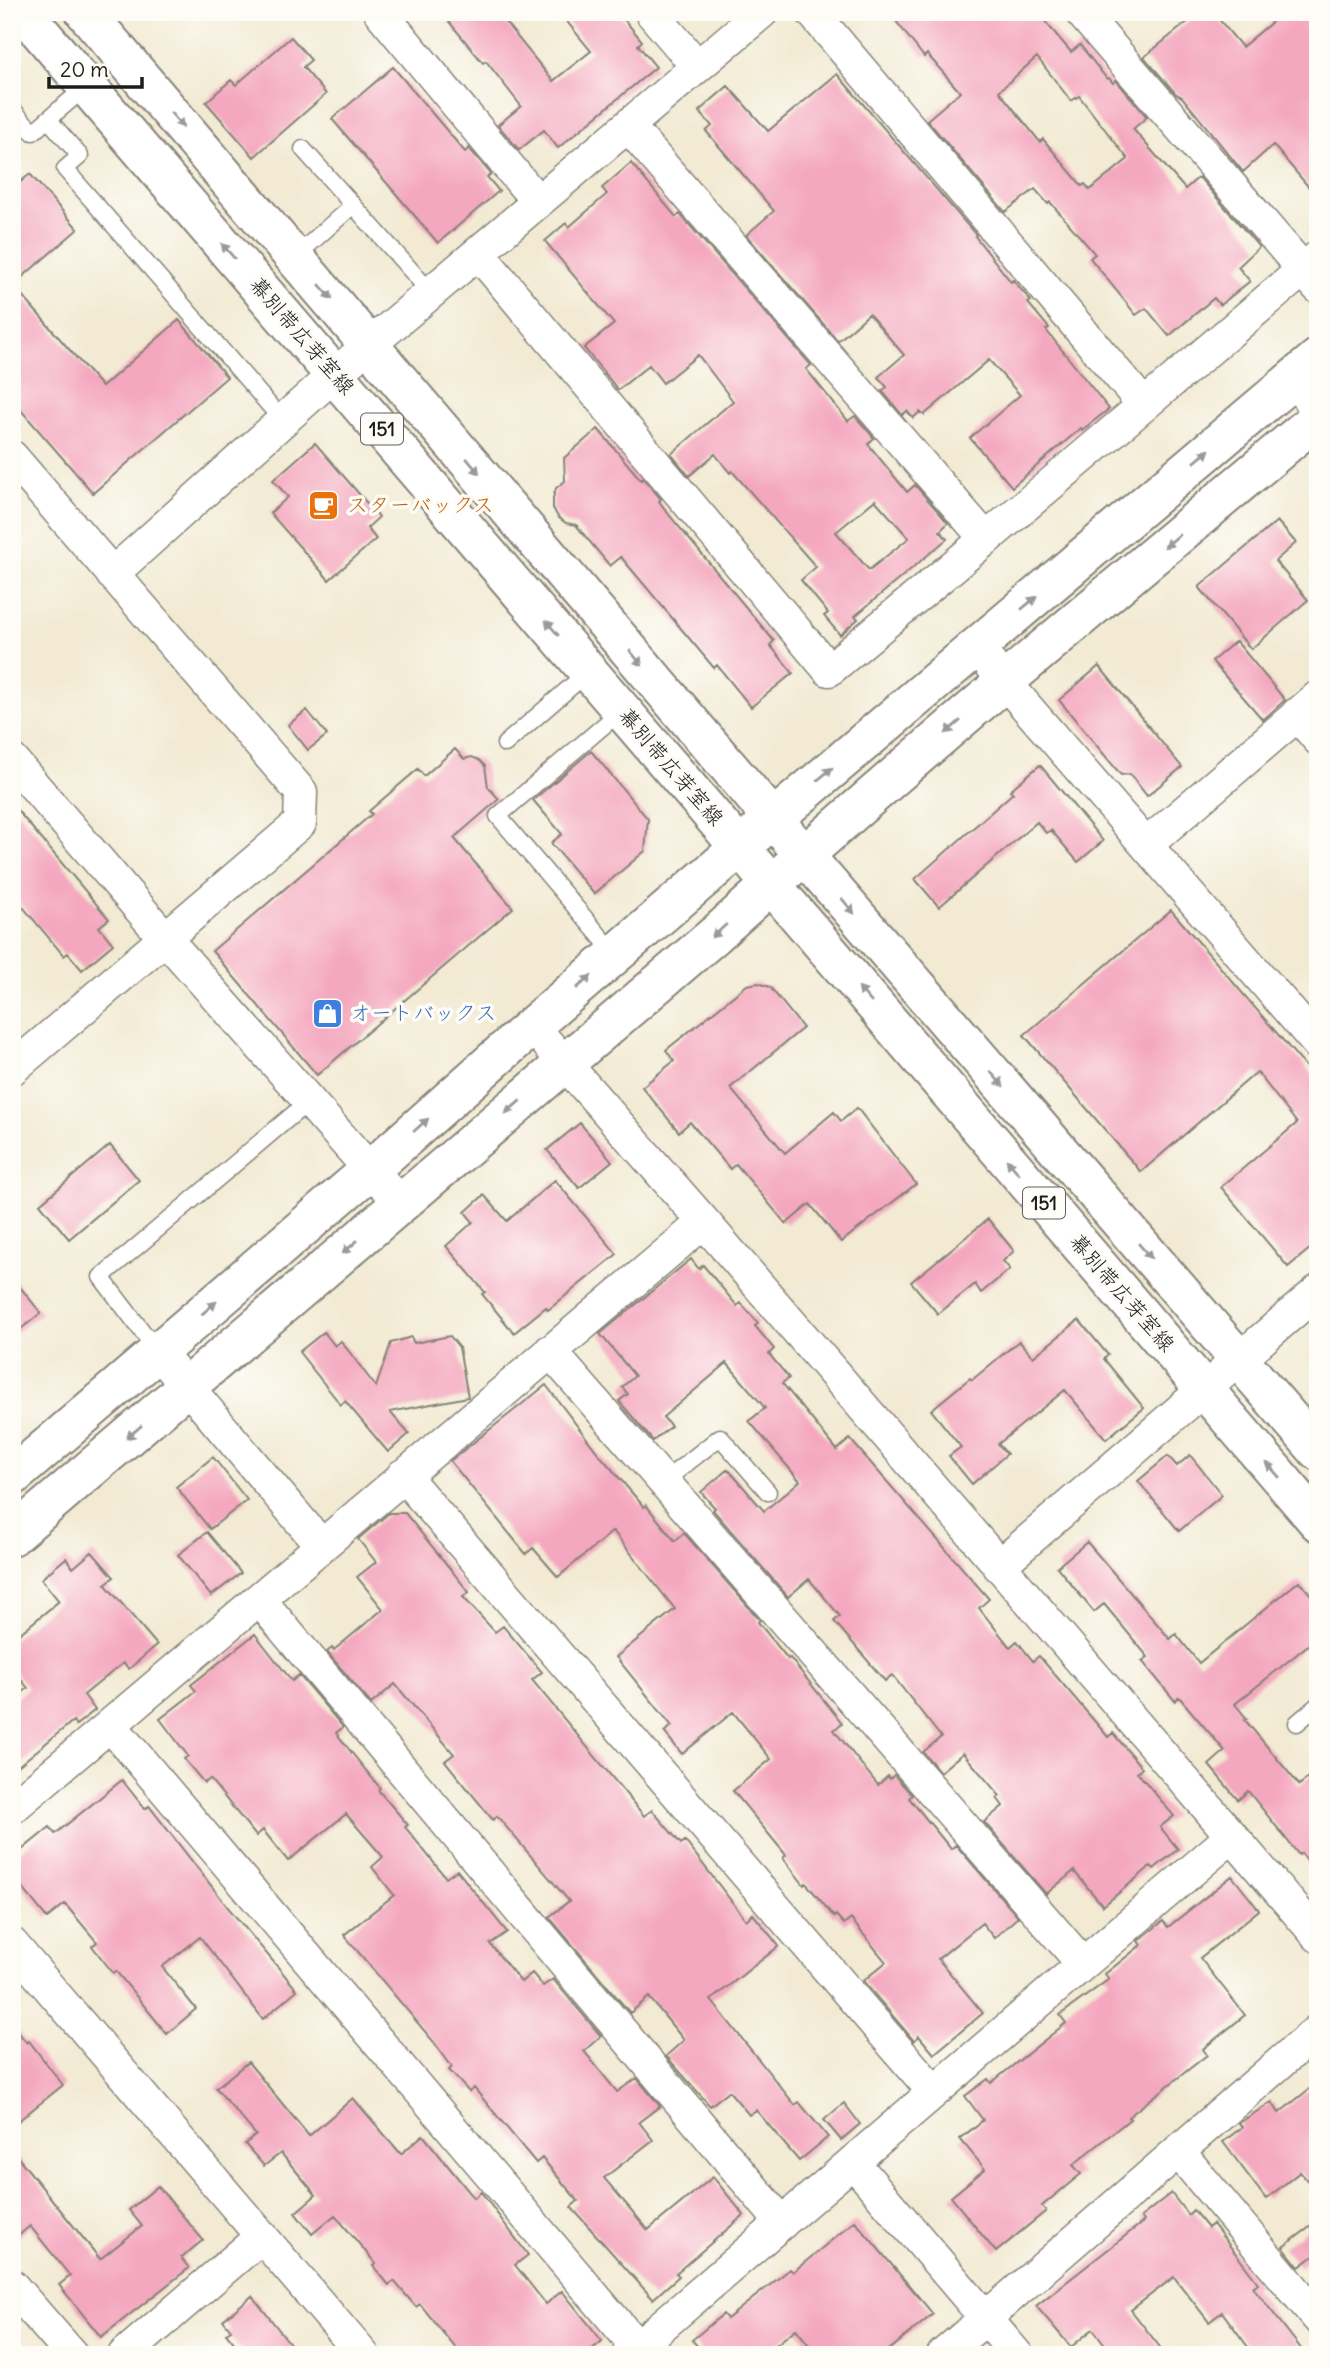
<svg xmlns="http://www.w3.org/2000/svg" width="1330" height="2367" viewBox="0 0 1330 2367" font-family="Delius,'Klee One',sans-serif">
<rect width="100%" height="100%" fill="#fdfcf7"/>
<filter id="ink" filterUnits="userSpaceOnUse"><feTurbulence type="fractalNoise" baseFrequency=".0143" numOctaves="2"/><feDisplacementMap in="SourceGraphic" scale="14" xChannelSelector="R" yChannelSelector="G"/><feConvolveMatrix kernelMatrix="1 2 1 2 8 2 1 2 1" color-interpolation-filters="sRGB"/></filter>
<filter id="wash" filterUnits="userSpaceOnUse"><feTurbulence type="fractalNoise" baseFrequency=".00686" numOctaves="4" result="noise"/><feDisplacementMap in="SourceGraphic" scale="28" xChannelSelector="R" yChannelSelector="G"/><feGaussianBlur stdDeviation="1.57" result="paint"/><feColorMatrix in="noise" values="0 0 0 0 0 0 0 0 0 0 0 0 0 0 0 0 0 1.4 0 .05"/><feComposite in="paint" operator="in"/></filter>
<g filter="url(#wash)">
<rect width="100%" height="100%" fill="#f2ead3"/>
<g id="blocks">
<!-- building -->
<path fill="#f4a8bf" fill-rule="evenodd" d="M441,12h56l56,69 38,-30 -32,-39h59l24,29 -4,4 18,22 -98,81 -14,-18 -25,20 -21,-25 23,-19 -35,-45 -3,2z
M889,12h148l34,40 9,-7 27,34 2,-1 4,5 3,-3 31,37 -14,12 52,60 14,-12 60,70 -21,20 12,14 -30,24 -6,-7 -45,38 -23,-28 -10,7 -46,-57 5,-4 -45,-52 -2,2 -13,-15 -30,23 -78,-92 33,-28 -33,-38 -3,3zM1037,57l34,44 8,-5 49,63 -38,31 -5,-6 -3,2 -39,-47 -3,3 -41,-51z
M1200,12h13l29,35 42,-35h34v186l-45,-53 -30,27 -61,-75 -6,-3 -32,-37z
M291,37l20,23 -8,7 23,27 -72,63 -48,-55 25,-22 5,5z
M393,67l72,85 4,-4 22,26 -4,3 12,14 -61,52 -106,-124z
M837,74l139,161 -1,1 36,46 2,-2 18,21 -3,2 21,25 -3,2 63,79 -27,21 -1,-2 -69,59 -42,-49 50,-43 -31,-35 -65,55 -4,-3 -7,6 -6,-7 -5,4 -20,-24 5,-4 -9,-10 26,-22 -35,-41 -31,27 -92,-106 28,-24 -68,-80 6,-5 -13,-15 29,-25 40,45z
M631,163l45,54 4,-3 131,151 -5,4 42,52 7,-5 19,22 -6,6 39,48 8,-7 33,38 -8,8 7,8 -92,77 3,3 -18,16 -16,-19 4,-3 -27,-33 15,-13 -84,-96 -2,2 -15,-19 -26,22 -18,-22 62,-53 -35,-46 -35,28 -14,-18 -31,25 -34,-42 30,-24 -69,-83 21,-18 3,4 38,-33 -5,-6zM875,500l34,38 -40,32 -33,-38z
M30,174l48,55 -65,56 89,102 77,-67 48,57 -134,116 -81,-93v-211z
M598,429l43,51 2,-2 18,21 -2,2 11,15 104,125 -4,4 23,28 -42,34 -34,-42 -3,3 -93,-111 -11,9 -34,-41 -10,-2 -8,-6 -5,-9v-10l3,-10 9,-7 -1,-23z
M315,443l64,74 -12,11 9,11 -47,41 -59,-67 18,-16 -15,-17z
M1277,521l19,22 -21,18 33,39 -57,49 -52,-62z
M1236,641l49,59 -22,20 -51,-59z
M1099,666l83,101 -35,29 -17,-22 -9,1 -62,-75z
M307,710l20,25 -19,15 -20,-25z
M455,749l9,10 8,-2 7,3 6,6 3,21 11,12 -45,39 59,70 -196,167 -105,-124 160,-137 -3,-3 49,-42 6,7z
M591,751l57,68 -3,32 -51,43 -43,-51 11,-9 -29,-34z
M1040,765l63,76 -25,21 -27,-32 -5,3 -9,-11 -98,85 -24,-28 98,-86 -3,-3z
M12,804l97,115 -10,8 14,17 -31,26 -14,-17 -4,3 -52,-62z
M1171,910l147,171v161l-30,25 -67,-80 76,-64 -40,-51 -116,100 -117,-137z
M758,983l12,4 33,41 -73,60 55,65 49,-41 7,9 16,-13 59,76 -75,58 -31,-38 -24,20 -50,-60 -6,5 -40,-47 -11,10 -37,-45 32,-26 -8,-11 81,-65z
M580,1123l32,38 -33,27 -32,-38z
M110,1145l29,35 -70,59 -29,-35z
M555,1180l62,74 -69,56 -2,-3 -32,26 -32,-39 3,-2 -39,-46 27,-24 -8,-10 19,-17 23,26z
M988,1219l26,32 -11,10 7,8 -29,24 -6,-9 -37,30 -27,-32z
M691,1259l8,10 4,-4 34,41 4,-3 17,20 -3,3 19,23 -5,5 20,24 -7,5 55,67 13,-11 139,160 -10,9 31,39 7,-6 16,20 6,-5 69,81 5,-4 29,35 -5,4 37,44 -14,11 18,22 -24,20 -3,-3 -48,40 -29,-35 -28,23 -62,-72 19,-16 -6,-8 3,-2 -37,-43 -23,19 -17,-20 18,-15 -49,-62 -7,6 -51,-60 6,-5 -31,-37 -21,18 -75,-87 2,-2 -14,-16 27,-23 36,42 36,-30 -51,-60 16,-13 -38,-45 -64,54 8,9 -18,15 -34,-40 9,-7 -6,-7 13,-11 -35,-42z
M12,1277l29,36 -29,23z
M1079,1320l29,35 -4,4 40,49 -38,31 -41,-49 -67,54 9,10 -35,30 -23,-28 12,-9 -30,-37 39,-32 2,2 47,-39 14,16z
M324,1332l11,14 6,-5 35,46 15,-44 20,-6 3,6 36,-7 9,11 9,50 -78,15 19,22 -21,18 -43,-51 -4,4 -42,-53z
M546,1385l52,68 46,54 2,-2 29,36 9,-8 76,87 -2,2 30,37 2,-1 52,65 -8,7 44,55 10,-9 2,3 4,-4 18,20 -3,3 42,51 5,-4 62,72 -24,21 -12,-15 -44,36 45,54 -49,41 -15,-18 -5,5 -51,-60 23,-19 -35,-43 -7,5 -8,-9 -2,2 -28,-34 -2,2 -21,-27 3,-3 -53,-64 38,-32 -38,-47 -51,42 -18,-22 8,-6 -56,-69 59,-48 -62,-78 -55,46 -25,-29 -7,6 -76,-93z
M1190,1455l32,40 -43,36 -41,-50 30,-25 9,10z
M213,1457l34,43 -37,29 -34,-42z
M389,1513h16l64,79 -6,5 32,35 8,-6 39,46 -10,8 112,136 8,-6 29,34 4,-3 61,79 7,-6 26,32 -68,54 84,105 4,-3 29,35 -29,24 -43,-51 -7,5 -20,-24 -19,15 -44,-50 18,-16 -35,-43 -19,16 -81,-96 20,-16 -72,-85 -4,4 -48,-59 9,-7 -59,-70 -24,20 -44,-52 5,-4 2,2 49,-41 -26,-32 19,-15 -18,-23z
M207,1532l34,41 -30,23 -33,-41z
M1087,1542l83,97 6,-5 23,29 100,-82 19,22v34l-83,67 12,15 -2,1 54,65 19,-15v103l-17,-20 -2,2 -51,-64 -10,9 -29,-35 16,-14 -46,-54 -4,4 -33,-40 6,-4 -44,-53 -10,8 -37,-45z
M92,1552l22,25 -9,7 52,61 -28,24 -6,-6 -39,32 11,15 -19,15 -3,-4 -61,50v-70l16,-13 -16,-19v-29l47,-39 -18,-22 25,-21 7,10z
M255,1634l37,47 7,-6 44,52 -7,6 44,55 -2,2 30,35 -3,2 41,51 11,-8 50,62 -17,12 31,38 11,-9 11,13 10,-7 48,57 -17,15 33,41 20,-14 23,28 -21,16 14,18 -49,38 44,52 65,-53 31,38 -68,58 3,3 -26,23 -82,-92 7,-6 -36,-43 -6,5 -62,-75 -5,4 -20,-22 3,-3 -19,-26 -89,-106 50,-40 -22,-28 11,-10 -37,-43 -58,47 -25,-31 -7,6 -46,-57 -6,4 -20,-24 4,-3 -28,-37 36,-28 -5,-6z
M122,1780l23,29 4,-3 82,105 66,79 -34,29 -63,-82 -38,30 34,42 -29,25 -51,-63 -3,2 -21,-27 5,-4 -32,-38 -18,14 -35,-43v-17l38,-31 5,7z
M1232,1876l27,34 -59,48 45,57 -42,34 4,6 -79,62 2,2 -57,46 8,9 -39,32 4,5 -50,41 -45,-55 34,-28 -25,-30 23,-19 -18,-24 23,-17 3,4 75,-60 -6,-8 49,-36 -4,-5 36,-29 -3,-4 25,-20 5,6z
M12,2025l15,18 2,-2 34,44 -51,41z
M248,2062l61,74 44,-38 48,56 22,-19 51,63 7,-6 47,63 -13,10 31,39 16,-13 40,50 -17,14h-124l-41,-51 -4,3 -22,-26 -5,4 -16,-19 3,-2 -41,-49 -23,19 -17,-21 21,-18 -35,-42 -17,13 -19,-22 11,-9 -40,-47z
M1318,2082v111l-18,-21 -34,27 -43,-57 19,-15 -3,-4 33,-21 7,11z
M844,2103l16,21 -19,16 -17,-20z
M12,2150l88,109 42,-33 -13,-16 29,-24 45,54 -22,18 8,10 -88,69 -42,-52 11,-9 -40,-50 -18,15z
M1171,2193l17,22 5,-5 15,18 5,-4 45,59 -5,4 53,68h-52l-32,-43 -13,10 -35,-45 -43,33 35,45h-53l-20,-26 -22,18 -35,-41 108,-85 -3,-4z
M855,2221l78,93 -50,41h-66l-21,-26 -33,26h-58l-13,-15 31,-26 4,5 63,-50 3,3z
M1318,2221v32l-19,14 -16,-20z
M252,2296l47,59h-55l-18,-22 5,-3 -8,-10z"/>
</g>
</g>
<g filter="url(#ink)">
<use href="#blocks" fill-opacity="0" stroke="#878378" stroke-width="2"/>
<g fill="none" stroke-linecap="round" stroke-linejoin="round">
<defs>
<path id="lane" d="M12,109l21,23 54,-46
M48,119l32,37 -15,13 218,252
M303,149l50,56
M295,257l58,-52 78,88
M505,744l84,-73
M616,955l-118,-139 124,-106
M158,1352l-57,-75 208,-176
M663,1482l57,-45 48,55
M1297,1723l21,-18"/>
<path id="street" d="M380,12l158,190
M651,12l46,54
M812,12l332,393 174,-148
M1081,12l237,275
M628,126l358,413 158,-134
M478,253l351,417 157,-131
M1292,379l26,31
M12,457l289,335 -1,31 -288,246
M112,574l223,-200 427,-362
M977,647l27,34 314,363
M1297,714l21,25
M12,760l153,178 205,232 32,33
M1146,845l172,-148
M532,1026l172,196 614,714
M550,1351l533,613
M158,1352l163,193
M403,1475l531,617
M999,1566l319,-275
M259,1599l523,624
M111,1726l526,621
M12,1808l692,-586
M12,1944l351,411
M1178,2151l140,167
M853,2162l164,193
M12,2286l60,69
M124,2355l138,-119
M628,2355l604,-519
M943,2355l375,-325"/>
<path id="secondary" d="M12,1477l358,-307 162,-144 241,-207 545,-461
M12,1536l704,-602c196,-177 399,-346 602,-516"/>
<path id="primary" d="M23,12l1295,1510
M85,12l688,807 545,632"/>
</defs>
<!-- lane casing -->
<use href="#lane" stroke="#878378" stroke-width="19"/>
<!-- street casing -->
<use href="#street" stroke="#878378" stroke-width="35"/>
<!-- secondary casing -->
<use href="#secondary" stroke="#878378" stroke-width="42"/>
<!-- primary casing -->
<use href="#primary" stroke="#878378" stroke-width="42"/>
<!-- lane -->
<use href="#lane" stroke="#fff" stroke-width="16"/>
<!-- street -->
<use href="#street" stroke="#fff" stroke-width="32"/>
<!-- secondary -->
<use href="#secondary" stroke="#fff" stroke-width="38"/>
<!-- primary -->
<use href="#primary" stroke="#fff" stroke-width="38"/>
</g>
<!-- one-way arrows -->
<defs><path id="oneway-solid" d="M-6-.8H1V-3.2L6.5 0L1 3.2V.8H-6Z" transform="scale(1.75)"/></defs>
<g fill="#999">
<use href="#oneway-solid" transform="translate(177 120) rotate(49)"/>
<use href="#oneway-solid" transform="translate(228 251) rotate(-131)"/>
<use href="#oneway-solid" transform="translate(326 292) rotate(49)"/>
<use href="#oneway-solid" transform="translate(1202 456) rotate(-40)"/>
<use href="#oneway-solid" transform="translate(473 466) rotate(50)"/>
<use href="#oneway-solid" transform="translate(1172 541) rotate(140)"/>
<use href="#oneway-solid" transform="translate(1029 603) rotate(-40)"/>
<use href="#oneway-solid" transform="translate(552 628) rotate(-131)"/>
<use href="#oneway-solid" transform="translate(636 658) rotate(50)"/>
<use href="#oneway-solid" transform="translate(953 727) rotate(139)"/>
<use href="#oneway-solid" transform="translate(825 774) rotate(-40)"/>
<use href="#oneway-solid" transform="translate(848 906) rotate(50)"/>
<use href="#oneway-solid" transform="translate(719 931) rotate(138)"/>
<use href="#oneway-solid" transform="translate(584 982) rotate(-41)"/>
<use href="#oneway-solid" transform="translate(865 995) rotate(-131)"/>
<use href="#oneway-solid" transform="translate(997 1079) rotate(49)"/>
<use href="#oneway-solid" transform="translate(513 1107) rotate(139)"/>
<use href="#oneway-solid" transform="translate(421 1125) rotate(-42)"/>
<use href="#oneway-solid" transform="translate(1013 1167) rotate(-131)"/>
<use href="#oneway-solid" transform="translate(350 1247) rotate(139)"/>
<use href="#oneway-solid" transform="translate(1145 1251) rotate(49)"/>
<use href="#oneway-solid" transform="translate(209 1308) rotate(-41)"/>
<use href="#oneway-solid" transform="translate(134 1432) rotate(139)"/>
<use href="#oneway-solid" transform="translate(1273 1470) rotate(-131)"/>
</g>
</g>
<!-- icons -->
<defs>
<symbol id="cafe-square" viewBox="-11 -11 22 22"><rect x="-9" y="-9" width="18" height="18" rx="4" fill="#e8710a" stroke="#fdfcf7"/><path d="M-5.5-4.5H6V0H3Q3 3.5 0 3.5H-2.5Q-5.5 3.5-5.5 0ZM3-3.2v2h1.7v-2ZM-6 4.5H4V6H-6Z" fill="#fff"/></symbol>
<symbol id="shop-square" viewBox="-11 -11 22 22"><rect x="-9" y="-9" width="18" height="18" rx="4" fill="#3f7fe0" stroke="#fdfcf7"/><path d="M-5-2.5h2.3a2.7 3.5 0 0 1 5.4 0H5L5.5 6h-11ZM-1.5-2.5h3a1.5 2.3 0 0 0-3 0Z" fill="#fff"/></symbol>
</defs>
<g fill-rule="evenodd">
<use href="#cafe-square" x="306" y="488" width="35" height="35"/>
<use href="#shop-square" x="310" y="996" width="35" height="35"/>
</g>
<g text-anchor="middle" stroke-width="7" stroke-linejoin="round" paint-order="stroke">
<!-- shield labels -->
<g fill="#fdfcf7" stroke="#605f5e" stroke-width="2">
<rect x="361" y="413.5" width="42" height="31" rx="5"/>
<rect x="1023" y="1187.5" width="42" height="31" rx="5"/>
</g>
<g font-size="19" font-weight="bold" fill="#1c1c1c">
<text x="382" y="436">151</text>
<text x="1044" y="1210">151</text>
</g>
<!-- street labels -->
<g font-size="21" fill="#1c1c1c" stroke="#fdfcf7">
<text transform="translate(302 336) rotate(49)" y="7">幕別帯広芽室線</text>
<text transform="translate(671 767) rotate(49)" y="7">幕別帯広芽室線</text>
<text transform="translate(1122 1293) rotate(49)" y="7">幕別帯広芽室線</text>
</g>
<!-- food labels -->
<g font-size="21" fill="#c56008" stroke="#fdfcf7" text-anchor="start">
<text x="347" y="512">スターバックス</text>
</g>
<!-- shop labels -->
<g font-size="21" fill="#366cbe" stroke="#fdfcf7" text-anchor="start">
<text x="350" y="1020">オートバックス</text>
</g>
</g>
<!-- margin -->
<rect width="1330" height="2367" fill="none" stroke="#fdfcf7" stroke-width="42"/>
<!-- scale -->
<path d="M49 77v10h93v-10" fill="none" stroke="#1c1c1c" stroke-width="3.5"/>
<text x="60" y="77" font-size="21" fill="#1c1c1c" stroke="#fdfcf7" stroke-width="5" paint-order="stroke">20 m</text>
</svg>
